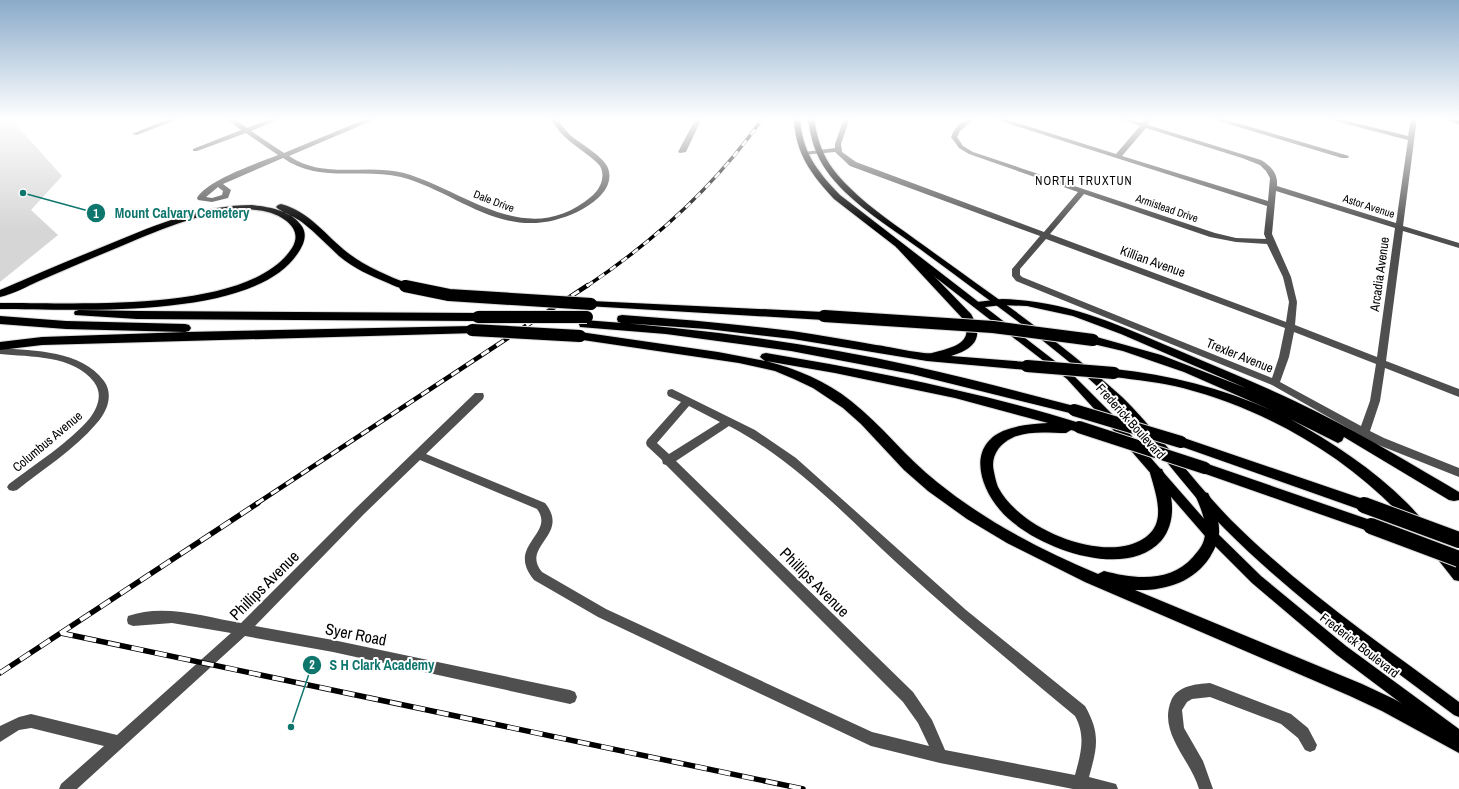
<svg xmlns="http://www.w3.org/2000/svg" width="1459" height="789" viewBox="0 0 1459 789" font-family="'Archivo Narrow',sans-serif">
<rect width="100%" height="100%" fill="#fff"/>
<!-- green -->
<path fill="#d6d6d6" d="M0,118h10l52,58 -31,34 27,25 -58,47z"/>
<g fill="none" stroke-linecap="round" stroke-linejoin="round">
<defs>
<path id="major" d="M794,118h6c2,34 17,53 40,77l233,180 42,42 98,112 48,47 85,70 113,83v16l-5,-2 -117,-88 -85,-72 -47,-47 -98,-113 -40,-44 -233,-180c-23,-25 -39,-46 -40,-81z
M808,118h6c5,32 13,47 35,69 23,23 51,41 77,60 56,41 114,80 166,124 14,12 28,23 40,36 34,36 64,77 99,113 69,69 150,124 228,182v15l-5,-2c-79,-59 -159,-116 -229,-186 -36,-36 -65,-78 -99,-115 -12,-14 -26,-25 -39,-37 -53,-46 -111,-86 -167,-128 -25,-18 -52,-35 -75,-57 -23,-23 -33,-41 -37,-74z
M1441,118l18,2v4l-17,-5z"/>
<path id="highway" d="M281,204c28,7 45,32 67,49 18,14 40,23 61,31l1,2 -1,2c-7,2 -14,-2 -21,-5 -17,-7 -35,-15 -49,-27 -12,-11 -23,-23 -36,-33 -7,-6 -22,-11 -27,-16l2,-2z
M252,205c17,2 38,5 49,20 7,9 3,19 -3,28 -44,68 -224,56 -298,56v-6c72,-1 249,12 292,-55 7,-11 3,-21 -7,-28 -41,-29 -125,10 -166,27 -27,11 -54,23 -80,34 -13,6 -26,13 -39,16v-7c37,-16 75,-32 112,-47 46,-19 90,-38 140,-38z
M901,244l3,1 67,69c14,24 3,35 -20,42l76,6 4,1 2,3 -2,3 -4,1 -100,-9 -134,-22 -86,-10 -85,-6 -4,-1 -1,-3 1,-3 4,-1c57,4 113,9 170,16 28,4 56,9 84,14 10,1 49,10 56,8 18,-5 44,-9 31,-34l-65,-70 -2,-2z
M1002,299c66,2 114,25 173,50 49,21 97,40 144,64 48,24 94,52 140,79v8l-5,1 -5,-1 -105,-63 -2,4 -4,2 -48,-24c42,23 83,50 117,84 19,19 35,41 52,61v17l-5,-1c-18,-23 -36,-47 -56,-68 -58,-60 -135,-103 -215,-124 -23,-6 -46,-8 -69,-11l-4,-1 -2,-3 2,-3 4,-1c56,6 108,19 159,42l-89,-39 -61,-21 -34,-8 -2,-3 2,-3 4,-1 68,19 85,33 -125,-54 -48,-18 -46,-10 -25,-1 -25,3 -5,-3 5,-3z
M591,301l233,11 4,2 1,2 -1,2 -4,2 -237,-14 -1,-2 1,-2z
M79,310l58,1 341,2 4,1 1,3 -1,3 -4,1 -341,-2 -62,-4 -1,-2 1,-2z
M0,316l66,5 119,3 4,1 2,3 -2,3 -4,1 -119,-3 -66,-5z
M584,320c110,8 221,22 329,46 54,12 107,26 161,40l4,1 2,3 -2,3 -4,1 -162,-40 -121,-23 -125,-17 -86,-7 -1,-3 1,-3z
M472,326l4,1 2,3 -2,3 -434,12 -42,5v-8l42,-5 145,-5z
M580,332l138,20 47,9 -5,-4 2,-3 4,-1c107,18 214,39 317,71l2,3 -2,3 -4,2 -8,-2 -5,3c-17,0 -38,-3 -54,5 -13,6 -22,19 -18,34 1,5 2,10 4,15 20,39 89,69 131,58 40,-12 30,-41 21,-72l2,-4 5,-1 5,1c11,22 16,52 -1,72 -37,41 -131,5 -161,-31 -20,-23 -33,-63 3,-79 14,-6 30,-7 45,-8l-93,-25 -120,-25 -69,-12c31,8 60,20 85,40 31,24 55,57 86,81 48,39 104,68 161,92l6,-3c30,8 66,12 89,-14 6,-7 12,-14 12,-24 1,-13 -4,-24 -9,-36l2,-4 5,-1 5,1c6,12 12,27 11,41 -1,9 -5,16 -9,23 -17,26 -46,34 -75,33l227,94 32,15 65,36v18l-77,-42 -32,-15 -265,-114 -78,-39 -40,-24 -39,-28 -24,-21 -43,-46 -18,-16 -30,-20 -19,-9 -19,-8 -36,-8 -163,-24 -2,-3 2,-3z
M1181,437l188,64 2,4 -2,4 -5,2 -187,-66 -2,-3 2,-3z
M1205,463l171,59 2,4 -2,4 -5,2 -171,-60 -2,-4 2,-4z"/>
</defs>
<!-- major casing -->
<use href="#major" stroke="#dbdbdb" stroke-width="2"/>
<!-- highway casing -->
<use href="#highway" stroke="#dbdbdb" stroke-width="2"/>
<!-- minor -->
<path fill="#4f4f4f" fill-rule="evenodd" d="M171,118h10l-44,17 -5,-1z
M225,118h8l14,10 25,-10h10l-31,13 33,22 84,-35h10l-89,38c35,24 76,7 115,17 63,18 123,78 188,23 8,-7 14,-19 8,-30 -6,-8 -27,-21 -35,-29 -6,-5 -10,-12 -15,-19h7c4,6 8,12 13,17 10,8 31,20 37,31 6,12 0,24 -9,32 -12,11 -28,18 -43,22 -59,15 -101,-29 -154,-43 -41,-10 -81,7 -118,-19l-60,26 8,6 -3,8 -16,4 -14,-2 -1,-2c10,-18 61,-35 81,-43l-32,-22 -49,18h-4v-2l48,-19zM218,187l5,4 -1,4 -10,3 -6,-1z
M696,118h6l-16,34 -6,1 -2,-1z
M844,118h6l-9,26 1,8 14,10 188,70 34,-40 -109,-38 -10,-6 -8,-11c4,-10 12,-19 24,-19l-15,13 -3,6 6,9 10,6 242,81 21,5 30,1 -2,-5 3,-28 -276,-88h11l114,36 24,-28 -24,-8h11l15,5 3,-5h6l-3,7 113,35c10,6 17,13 16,26l119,37 12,-83 -85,-22h12l73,18 3,-18h6l-14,108 56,17v5l-56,-17 -17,130 73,28v8l-74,-29 -5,33 -10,30 14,7 75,30v9l-83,-33 -104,-59 -256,-104 -4,-5v-7l28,-33 -190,-70 -15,-14 -33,3v-2l2,-1 31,-4v-4zM1146,128l96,30 18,7 6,6 4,7 -2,23 -146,-45zM1276,191l119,37 -18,129 -82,-32 2,-23 -6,-25 -19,-43zM1084,194l126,43 26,5 31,2 16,33 6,25 -3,20 -236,-88zM1046,239l239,89 -6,29 -7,21 -250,-101 -2,-2v-6zM1294,332l82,32 -6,37 -9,25 -81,-44 9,-25z
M1208,118h12l129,38 -1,2h-6z
M0,348c35,3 81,2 104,33 10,14 3,31 -8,43 -22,26 -53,45 -79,66l-4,1 -4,-1 -2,-3 2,-3c25,-19 61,-42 81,-66 8,-11 13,-24 4,-36 -20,-27 -64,-25 -94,-28z
M672,389l83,41 41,28 170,152 119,96c16,28 12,42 4,71l27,7 2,5h-45l-133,-26 -69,-17 -273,-129 -64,-37c-29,-35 22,-46 3,-71l-117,-49 -56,54 -109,112 78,14 237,50 5,2 2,5 -2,5 -5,2 -237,-52 -88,-16 -168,153h-18l2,-5 43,-38 -73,-18 -12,2 -19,12v-16l19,-9 12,-3 86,21 114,-102 -59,-10 -39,3 -5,-2 -1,-4 1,-4c35,-13 78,1 113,7l115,-115 119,-115h8l1,3 -1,3 -57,55 119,49c26,32 -25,43 -3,69l64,37 266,123 57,14 -11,-23 -15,-21 -237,-237 -3,-1 -1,-4 -15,-14 -1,-3 1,-3 34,-38 -13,-6 -1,-3 1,-3zM689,406l31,16 -51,32 -12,-11zM729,426c64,33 116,89 169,138 57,52 117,102 177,152 11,20 6,37 0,59l-130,-25 -13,-30 -19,-28 -237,-231z
M1210,683l81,31 17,14 9,17 -2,5 -5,2 -5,-2 -7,-12 -17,-14 -71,-27 -18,2 -5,3 -5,8 2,18 19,33 10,28h-14c-8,-29 -41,-56 -28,-88 6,-15 24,-17 39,-18z"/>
<!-- major -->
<use href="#major" fill="#000" fill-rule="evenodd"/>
<!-- highway -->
<use href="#highway" fill="#000" fill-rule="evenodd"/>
<defs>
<path id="rail-far2" d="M587,286c69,-46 128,-100 176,-168"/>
<path id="rail-far1" d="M256,504l332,-219"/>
<path id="rail" d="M61,633l742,156
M0,673l258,-170"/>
</defs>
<!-- rail-far2 casing -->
<use href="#rail-far2" stroke="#000" stroke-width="3.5"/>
<!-- rail-far1 casing -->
<use href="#rail-far1" stroke="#000" stroke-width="4.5"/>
<!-- rail casing -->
<use href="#rail" stroke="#000" stroke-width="5.5"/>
<!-- rail-far2 -->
<use href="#rail-far2" stroke="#fff" stroke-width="2.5" stroke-dasharray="7" stroke-linecap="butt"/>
<!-- rail-far1 -->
<use href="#rail-far1" stroke="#fff" stroke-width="3" stroke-dasharray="9" stroke-linecap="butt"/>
<!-- rail -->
<use href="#rail" stroke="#fff" stroke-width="4" stroke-dasharray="12" stroke-linecap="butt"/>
<defs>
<path id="highway-bridge-far1" d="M405,286l44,9 142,9
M824,316l169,11 100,13
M478,317h109
M472,330l108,6
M1027,366l87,7
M1074,410l107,32
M1079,427l126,41"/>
<path id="highway-bridge" d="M1364,505l95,35
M1371,526l88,33"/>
</defs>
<!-- highway-bridge-far1 casing -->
<use href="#highway-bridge-far1" stroke="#dbdbdb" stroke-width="14" stroke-linecap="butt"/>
<!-- highway-bridge casing -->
<use href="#highway-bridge" stroke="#dbdbdb" stroke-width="18" stroke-linecap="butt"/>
<!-- highway-bridge-far1 -->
<use href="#highway-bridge-far1" stroke="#000" stroke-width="12"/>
<!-- highway-bridge -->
<use href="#highway-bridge" stroke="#000" stroke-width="16"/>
</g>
<!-- sky -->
<linearGradient id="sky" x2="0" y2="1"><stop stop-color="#8aabca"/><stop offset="0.52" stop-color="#fff"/><stop offset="1" stop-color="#fff" stop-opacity="0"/></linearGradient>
<rect width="1459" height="229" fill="url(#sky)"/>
<g text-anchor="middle" stroke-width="4" stroke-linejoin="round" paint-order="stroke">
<!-- far-street labels -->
<g font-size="11" fill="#000" stroke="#fff">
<text transform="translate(494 201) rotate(21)" y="4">Dale Drive</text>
<text transform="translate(1369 206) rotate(18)" y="4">Astor Avenue</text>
<text transform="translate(1167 208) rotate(19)" y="4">Armistead Drive</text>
</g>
<!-- far-neighbourhood labels -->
<g font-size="12" letter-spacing="1" fill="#000" stroke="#fff">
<text x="1084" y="185">NORTH TRUXTUN</text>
</g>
<!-- street labels -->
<g font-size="13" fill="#000" stroke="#fff">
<text transform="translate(1153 261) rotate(20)" y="5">Killian Avenue</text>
<text transform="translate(1379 274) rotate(-82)" y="5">Arcadia Avenue</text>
<text transform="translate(1240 355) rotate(22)" y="5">Trexler Avenue</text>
<text transform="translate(1131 421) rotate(48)" y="5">Frederick Boulevard</text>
<text transform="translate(47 441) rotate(-40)" y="5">Columbus Avenue</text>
<text transform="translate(1360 645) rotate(38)" y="5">Frederick Boulevard</text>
</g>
<!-- near-street labels -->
<g font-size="16" fill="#000" stroke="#fff">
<text transform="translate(815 582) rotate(45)" y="6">Phillips Avenue</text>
<text transform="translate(264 585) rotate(-45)" y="6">Phillips Avenue</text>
<text transform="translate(356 634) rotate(11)" y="6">Syer Road</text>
</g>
</g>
<!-- callouts -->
<path fill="none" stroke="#0f766e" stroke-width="1.5" d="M23 193L96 213M291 727L312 665"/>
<g fill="#0f766e" stroke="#fff" stroke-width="1.5">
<circle cx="23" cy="193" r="4"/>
<circle cx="291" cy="727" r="4"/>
<circle cx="96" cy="213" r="10"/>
<circle cx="312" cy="665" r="10"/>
</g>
<g font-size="12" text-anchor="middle" font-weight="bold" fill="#fff">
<text x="96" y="218">1</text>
<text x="312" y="669">2</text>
</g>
<g font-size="14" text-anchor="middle" font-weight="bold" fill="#0f766e" stroke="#fff" stroke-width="4" stroke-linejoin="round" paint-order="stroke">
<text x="182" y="218">Mount Calvary Cemetery</text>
<text x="382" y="670">S H Clark Academy</text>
</g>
</svg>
